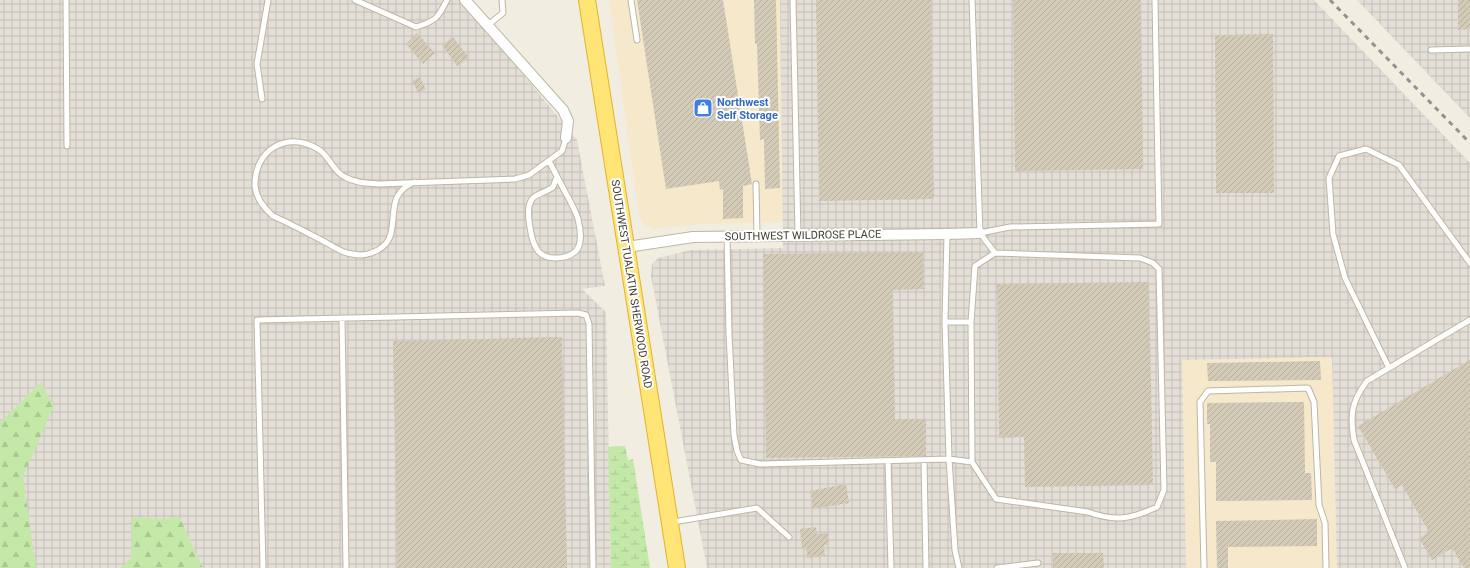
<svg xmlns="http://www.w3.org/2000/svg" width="1470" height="568" viewBox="0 0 1470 568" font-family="Roboto,sans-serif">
<defs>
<pattern id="industrial-grid" width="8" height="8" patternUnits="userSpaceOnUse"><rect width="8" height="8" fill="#e3dfd7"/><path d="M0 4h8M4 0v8" fill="none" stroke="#c4c0b9"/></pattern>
<pattern id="forest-firs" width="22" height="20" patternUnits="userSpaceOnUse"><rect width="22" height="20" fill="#c4e8a8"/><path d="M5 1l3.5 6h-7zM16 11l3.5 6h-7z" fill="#aac891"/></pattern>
<pattern id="wetland-marsh" width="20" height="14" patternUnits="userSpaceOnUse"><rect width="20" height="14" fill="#c4e8a8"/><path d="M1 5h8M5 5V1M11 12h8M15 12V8" fill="none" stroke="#aac891"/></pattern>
<pattern id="building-hatch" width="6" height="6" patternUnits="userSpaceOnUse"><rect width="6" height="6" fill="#d3cbb7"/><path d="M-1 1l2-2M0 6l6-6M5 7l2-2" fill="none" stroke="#b6af9e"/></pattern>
</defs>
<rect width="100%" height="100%" fill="#f1eee1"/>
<!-- commercial -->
<path fill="#f5e8cb" d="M609,0h171l3,222 -84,2 -46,5 -8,-4 -6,-8z
M1332,357l5,211h-151l-4,-208z"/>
<!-- industrial -->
<path fill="url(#industrial-grid)" d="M0,0h462l115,140 28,146 -23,3 24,23 5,256h-408l-24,-51 1,51h-180z
M780,0h534l156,163v405h-133l-5,-211 -150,3 4,208h-479l-56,-292 1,-12 6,-6 33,-8 92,-2z
M1357,0h113v118z"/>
<!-- forest -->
<path fill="url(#forest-firs)" d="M41,382l13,24 -31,71 13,91h-36v-146z
M179,516l24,52h-83l11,-10 1,-41 33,2z"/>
<!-- wetland -->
<path fill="url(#wetland-marsh)" d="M625,446l3,14 5,-1 17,109h-39l-3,-121z"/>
<!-- building -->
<path fill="url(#building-hatch)" d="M637,0h86l29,184 -9,2v32l-20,1v-30l-3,1 -1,-9 -53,8z
M754,0h22l4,188 -15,1 -1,-50 -4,1 -3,-96h-2z
M816,0h115l3,199 -115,2z
M1013,0h128l2,169 -128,2z
M1458,0h12v29l-12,1z
M417,33l18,20 -12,11 -17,-20z
M1273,34l1,159h-58l-1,-158z
M453,37l16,21 -12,8 -15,-21z
M420,77l6,12 -8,4 -6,-12z
M923,252l1,37 -31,1 2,129h31v37l-160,2 -3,-204z
M1149,282l4,203 -128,2 -1,-50 -25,1 -2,-154z
M562,337l5,231h-170l-4,-227z
M1470,360v208h-6l-12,-20 -20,12 -13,-22 10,-6 -27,-47 -7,4 -37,-63z
M1320,361l1,19 -113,1 -1,-18z
M1304,402l1,71h6l1,27 -96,1v-39h-6v-38h-3v-21z
M846,484l3,19 -36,6 -3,-18z
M1317,519v27l-89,1v21h-11l-1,-47z
M816,527l1,7 11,-1 1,12h-5l1,11 -18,2 -1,-11 -4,1 -2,-19z
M1053,553h50l1,15h-51z"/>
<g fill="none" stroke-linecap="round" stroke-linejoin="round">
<defs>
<path id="service" d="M66,0l1,146
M355,0l61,27c20,-6 22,-9 31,-27
M631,0l6,40
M793,0l5,235
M488,25l15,-12 -1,-13
M1431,50l39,-1
M262,99l-5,-35 11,-64
M549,161c7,13 13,26 20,38 3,6 7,13 9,20 2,8 4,18 1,27 -5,13 -30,16 -40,6 -7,-8 -9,-22 -10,-32 -1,-7 -1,-15 3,-21 5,-6 15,-7 21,-12l4,-10
M415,182c-40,15 -4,58 -44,71 -7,3 -16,2 -24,0 -7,-2 -15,-7 -22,-11 -17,-9 -34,-18 -52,-26 -9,-8 -17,-17 -18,-30 -1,-36 32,-56 63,-37 11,6 15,23 27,28 10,6 22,6 33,7l137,-5 14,-4 33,-24 4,-13
M756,184l1,52
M980,233l30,-6 149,-3 -4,-224
M947,234l-2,88 4,137 6,91 4,18
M727,236l2,98 5,101 3,16 4,9 19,4 189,-5 23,3 24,37 92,13c28,10 43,7 69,-5l7,-17 -5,-221 -6,-6 -13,-5 -145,-5 -15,-20 -8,-233
M342,318l4,250
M945,322h26
M1389,368l-44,-90 -12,-44 -4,-56 10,-22 27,-7 33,16 71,98
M924,460l2,108
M888,461l3,107
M972,462l-1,-140 4,-56 20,-13
M673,522l84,-14 32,29
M263,568l-6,-248 321,-7 8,2 3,9 4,244
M997,568l41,-5
M1204,568l-4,-166 8,-11 100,-3 6,14 5,103 6,18 1,45
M1405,568l-51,-128c-4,-25 -3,-38 13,-59l103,-61"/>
<path id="minor" d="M465,0l98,110 5,11 -2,17
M627,247l66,-10 254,-3 33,-1"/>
<path id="trunk" d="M587,0l90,568"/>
</defs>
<!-- service casing -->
<use href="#service" stroke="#bdb7a4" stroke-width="7"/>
<!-- minor casing -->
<use href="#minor" stroke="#bdb7a4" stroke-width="12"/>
<!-- trunk casing -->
<use href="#trunk" stroke="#e2b32b" stroke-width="18"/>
<!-- service -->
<use href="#service" stroke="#fff" stroke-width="5"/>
<!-- minor -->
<use href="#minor" stroke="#fff" stroke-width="10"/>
<!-- trunk -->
<use href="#trunk" stroke="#ffe476" stroke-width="16"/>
<!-- rail -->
<path stroke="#929292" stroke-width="3" stroke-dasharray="5 5" stroke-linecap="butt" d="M1330,0l140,143"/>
</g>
<!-- icons -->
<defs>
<symbol id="shop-square" viewBox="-11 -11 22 22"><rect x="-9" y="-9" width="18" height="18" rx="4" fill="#3f7fe0" stroke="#fff"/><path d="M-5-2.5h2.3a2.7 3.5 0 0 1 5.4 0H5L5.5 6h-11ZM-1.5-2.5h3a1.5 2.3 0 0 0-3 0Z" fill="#fff"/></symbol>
</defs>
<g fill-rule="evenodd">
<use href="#shop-square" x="692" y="97" width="22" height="22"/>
</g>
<g text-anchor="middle" stroke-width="4" stroke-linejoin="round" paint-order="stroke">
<!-- shop labels -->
<g font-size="11" font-weight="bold" fill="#366cbe" stroke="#fff" text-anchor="start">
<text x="717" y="106">Northwest<tspan x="717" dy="13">Self Storage</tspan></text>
</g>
<!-- street labels -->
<g font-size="11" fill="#433e32" stroke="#fff">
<text transform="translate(803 235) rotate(-1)" y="4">SOUTHWEST WILDROSE PLACE</text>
<text transform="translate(632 284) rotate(81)" y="4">SOUTHWEST TUALATIN SHERWOOD ROAD</text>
</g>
</g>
</svg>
